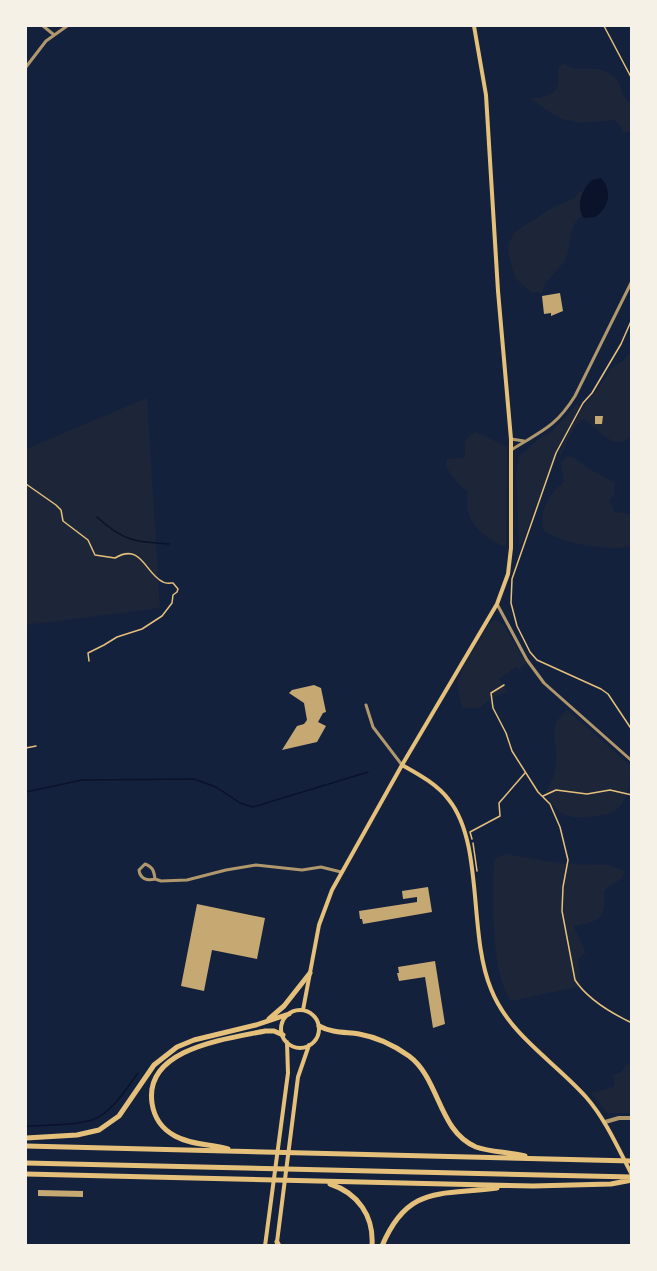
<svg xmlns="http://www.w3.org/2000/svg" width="657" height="1271" viewBox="0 0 657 1271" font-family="Poppins,sans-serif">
<rect width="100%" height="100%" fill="#14213d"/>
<!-- green -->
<path fill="#1d2539" d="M564,64c11,7 20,4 32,5 15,3 22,8 26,23 1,4 5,7 8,11 4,7 2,20 1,28l-10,2 1,-3 -3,-6 -6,-4 -32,3 -15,-3 -14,-6 -22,-16c9,1 23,-1 27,-11 3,-6 0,-14 2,-21z
M579,192h4l-3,12 1,12c-13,12 -10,25 -14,40 -4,12 -21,21 -25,37l-11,-1 -16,-14 -6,-22 -1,-12 7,-12 35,-23 24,-11z
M631,351v86c-18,15 -32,-8 -47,-18 -12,6 -17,24 -23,36l-2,-1 5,-12 17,-32 23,-30 7,-12 12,-7z
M147,398l13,210 -134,17v-176z
M577,404l3,3 -24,44 -32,87 -3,6 -2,1 -3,-73 3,-16 20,-17 14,-9z
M477,432l30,15 -1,98 -2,1c-13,-4 -30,-17 -35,-31 -3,-7 -1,-16 -2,-24l-9,-7 -12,-17 1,-8 18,-1v-16l5,-7z
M567,456l6,1 13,10 29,16 -1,11 -5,7 6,11 16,2v32c-19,6 -71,-3 -87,-15 -4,-12 0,-29 9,-39 3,-4 7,-6 11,-10l-3,-20z
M495,620l8,4 23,39 -8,7 -2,-3 -17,12 8,13 -14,5 -14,11h-17l-5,-24 7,-19 26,-42z
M567,710l64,56c0,15 -4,39 -18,46 -5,3 -13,3 -19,4 -25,4 -36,0 -49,-23 6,-10 11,-19 11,-31 2,-21 -10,-35 11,-52z
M505,854l59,10 44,1 15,5 1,4c-5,9 -14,10 -20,17 1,15 2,27 -15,32 -6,2 -10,1 -15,4l12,26 -8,6 3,27 -70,15c-21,-28 -18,-106 -17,-141z
M627,1064l4,1v48h-24l-16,-20 22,-6 2,-3 -2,-9 8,-3z"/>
<!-- water -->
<path fill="#0b132b" d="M601,178c12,13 8,30 -6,39l-11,1c-9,-12 -2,-29 8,-38z"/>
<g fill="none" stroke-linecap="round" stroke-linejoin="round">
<!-- stream -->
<path stroke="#0b132b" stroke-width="1.5" d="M97,517c26,24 38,25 72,27
M26,792l56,-12 112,-1 22,8 24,16 13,4 115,-35
M26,1126c19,-1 48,0 66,-6 20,-7 34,-31 46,-47"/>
</g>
<!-- building -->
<path fill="#c6a872" d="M560,293l3,18 -12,5v-3l-7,1 -2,-18z
M595,416h8l-1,8h-7z
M314,685l7,3 5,24 -3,1 -5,9 8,4 -9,16 -35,8 15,-24 7,-2 3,-4 -3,-17 -15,-10 3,-3z
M428,887l4,25 -69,12 -1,-5h-2l-1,-8 58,-9v-5l-14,2 -1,-8z
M197,904l68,14 -8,41 -45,-9 -8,41 -23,-5z
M435,961l10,63 -12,4 -8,-51 -26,4 -2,-8h2l-1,-6z
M38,1190l45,1v6l-45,-1z"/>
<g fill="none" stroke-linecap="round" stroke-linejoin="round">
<!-- path -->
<path stroke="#e5c07b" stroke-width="1.5" d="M604,26l28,53
M632,319l-11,25 -29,49 -9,10 -27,50 -44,126 -1,24 6,23 13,26 7,8 64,29 7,5 24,36
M26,484l30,21 5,5 2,11 25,19 7,15 20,3c27,-16 30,16 48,24 3,2 7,1 10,1l5,6 -1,3 -4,3 -1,8 -10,13 -20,13 -25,8 -13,8 -16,8 1,8
M504,685l-13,8 2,15 13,25 6,18 26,41 12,12 10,23 8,33 -5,27 -1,24 13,69c13,20 36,33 57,43
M26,748l10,-2
M543,796l13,-6 31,4 23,-4 22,5
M472,839l-2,-7 30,-16 -1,-13 26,-30
M473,843l4,28"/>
<!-- minor -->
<path stroke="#b1986c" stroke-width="3" d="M43,26l10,8
M26,67l20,-26 21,-15
M511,439l13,2
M511,450c30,-19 44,-22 64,-54l57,-115
M497,604l30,56 17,23 88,78
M366,705l7,22 29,38
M155,879c-8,2 -15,0 -16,-9l6,-6c8,3 9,7 10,15l6,2 26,-1 39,-10 30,-5 46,5 19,-3 20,5"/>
<!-- tertiary -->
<path stroke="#b1986c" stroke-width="4" d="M605,1122l14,-4h13"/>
<!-- secondary -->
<path stroke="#e5c07b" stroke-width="4" d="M402,765c16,9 35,19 47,35 35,44 19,134 42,189 18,46 63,72 95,108 20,23 32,51 46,78
M303,1010l16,-85 13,-35 70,-125 95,-161 11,-30 3,-26v-109l-13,-148 -12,-196 -12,-69
M281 1029a19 19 0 1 1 38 0a19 19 0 1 1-38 0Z
M277,1242l21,-165 11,-32
M265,1246l23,-173 -1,-31"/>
<!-- motorway -->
<path stroke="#e5c07b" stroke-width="5" d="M269,1019l15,-13 26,-33
M319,1026c13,7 26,6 40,8 17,3 36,12 50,22 31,23 29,75 67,91 14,5 33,5 49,9
M26,1138l51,-3 22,-5 20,-14 35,-51 23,-18 17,-7 62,-15 33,-11
M26,1146l606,15
M228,1149c-17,-5 -37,-4 -53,-13 -13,-7 -21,-19 -23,-33 -8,-55 75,-64 113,-72h9l9,4
M26,1163l606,14
M26,1174l507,12 78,-2 21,-4
M330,1184c28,9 44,32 42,62
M277,1242l2,4
M382,1246c26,-62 59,-50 115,-58"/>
</g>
<!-- border -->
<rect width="657" height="1271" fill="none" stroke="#f6f1e7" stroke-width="54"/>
</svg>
